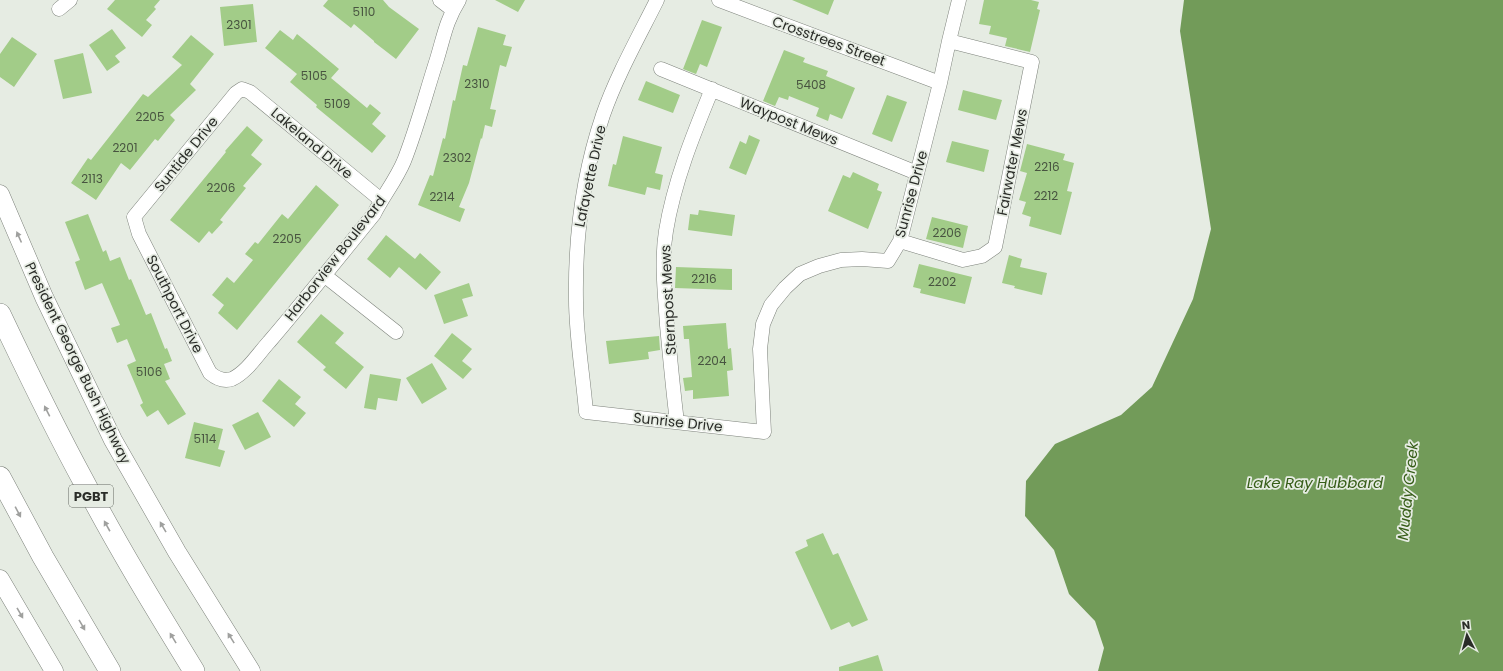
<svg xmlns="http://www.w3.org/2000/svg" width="1503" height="671" viewBox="0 0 1503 671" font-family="Poppins,sans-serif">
<rect width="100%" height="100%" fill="#e6ece3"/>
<!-- water -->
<path fill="#729b59" d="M1184,0h319v671h-405l6,-23 -9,-27 -26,-27 -15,-44 -29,-34 1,-35 29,-37 66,-29 31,-28 41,-88 18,-70 -31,-198z"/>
<!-- building -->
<path fill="#a2cc88" d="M115,0h45l-6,7 2,2 -10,11 6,5 -10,12 -35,-28z
M328,0h55l6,7 30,22 -23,30 -22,-17v-1l-20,-17 -3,4 -28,-22z
M495,0h30l-7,12z
M792,0h42l-6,15z
M984,0h47l8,2 -2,7 3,1 -10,42 -25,-6 2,-8 -18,-4 2,-8 -12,-2z
M253,4l4,38 -33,4 -4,-39z
M702,20l20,7 -15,40 -7,-3 -4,10 -13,-5z
M478,27l28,8 -3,10 9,2 -6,20 -6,-2 -10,44 6,1 -4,17 -7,-2 -3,14 -1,-1 -12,45 -10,24 6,2 -5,13 -42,-17 12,-30 3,1 10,-38 2,1 8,-39 2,1 8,-36 4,1z
M112,29l14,19 -11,8 5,6 -13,9 -18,-26z
M280,30l13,10 4,-6 11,9 31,26 -8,9 36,30 3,-4 11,9 -9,11 14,12 -14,17 -56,-46 1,-2 -27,-23 7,-8 -32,-26z
M191,35l23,19 -24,30 6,6 -26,25 5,5 -17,21 -3,-2 -25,31 -9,-7 -25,37 -25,-17 17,-25 3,2 52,-66 5,3 34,-32 -10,-8z
M12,37l25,17 -23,33 -14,-10v-23z
M784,50l21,8 -2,4 25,9 -2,5 29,12 -13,31 -12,-5 -2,7 -12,-5 3,-8 -30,-12 -1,4 -9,-3 -4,9 -12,-5z
M83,53l9,40 -29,6 -9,-39z
M646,81l34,14 -7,18 -35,-13z
M963,90l39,10 -6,20 -38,-10z
M887,95l20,7 -15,40 -20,-8z
M247,126l16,14 -12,15 11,9 -19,22 3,2 -26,32 3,2 -11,12 -3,-3 -10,12 -29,-23 56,-68 -1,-1z
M749,135l11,5 -14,35 -17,-7 11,-27 6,3z
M623,136l39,11 -7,26 8,2 -3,15 -13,-3 -2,8 -37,-9 5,-22 3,1z
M952,141l37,9 -5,22 -38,-10z
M1027,144l38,10 -2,6 11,3 -7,28 5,1 -11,43 -32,-9 2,-9 -9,-3 4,-12 -7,-2 8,-27 -7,-2z
M853,172l26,12 -2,6 5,2 -14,37 -40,-18 15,-36 7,3z
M316,185l23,20 -102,125 -19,-17 6,-8 -12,-10 15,-18 7,6 19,-23 -8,-6 10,-12 3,2 24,-30 6,5z
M699,210l36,5 -3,21 -44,-6 2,-16 8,1z
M88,214l15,38 3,-2 4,11 10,-4 9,23 2,-1 15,36 5,-2 14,36 2,-1 5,13 -8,3 6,15 -5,2 21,33 -18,11 -10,-15 -11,7 -7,-12 3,-2 -16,-38 9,-4 -9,-22 -10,4 -6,-15 9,-3 -18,-42 -17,7 -10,-28 5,-2 -15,-38z
M932,217l36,9 -5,22 -37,-9z
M386,235l29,24 5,-6 21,19 -15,18 -27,-23 -9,11 -23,-19z
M1009,255l13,4 -2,8 27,6 -5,22 -28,-7 1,-2 -13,-3z
M919,264l53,13 -7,27 -45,-11 1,-4 -8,-2z
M676,267l56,2v21l-57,-2z
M469,283l4,13 -11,3 6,17 -24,8 -10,-29z
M321,314l23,19 -9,10 29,24 -18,22 -23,-19 3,-3 -29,-25z
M726,323l2,26 3,-1 2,22 -6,1 2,25 -36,3v-9l-8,1 -2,-13 9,-1 -3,-38h-5l-1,-13z
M452,333l20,16 -10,12 10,8 -9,10 -29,-23z
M659,336l1,14 -12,2 1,7 -40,5 -3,-23z
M432,363l15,26 -25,15 -16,-26z
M370,374l31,5 -4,22 -19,-3 -2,12 -12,-2z
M279,379l22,18 -6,7 11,9 -12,14 -32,-26z
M258,412l13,25 -26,13 -13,-25z
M194,422l29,7 -5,20 7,2 -5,16 -35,-9z
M823,533l10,22 5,-2 30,67 -16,7 -3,-5 -18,8 -36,-78 13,-6 -2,-6z
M878,655l5,16h-44v-4z"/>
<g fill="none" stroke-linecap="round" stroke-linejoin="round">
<defs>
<path id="minor" d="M440,0l13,10
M657,0c-19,38 -40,75 -54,115 -20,59 -28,123 -27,185 0,36 7,75 10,112l178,20 -4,-83 3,-25 8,-19 14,-17 15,-14 19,-8 22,-6 21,-1 26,2 12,-20 40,-158 9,-42 10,-41
M719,0l221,83
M59,9l11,-9
M661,69l256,104
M381,200l-131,-108 -8,-3 -6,4 -102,124 5,17 71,139c6,5 13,9 22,6 15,-7 26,-25 37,-37 36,-42 70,-85 105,-128 9,-18 22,-34 30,-53 13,-33 22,-68 33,-102 7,-23 9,-38 22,-59
M900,241l63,19 19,-4 13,-9 37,-185 -83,-21
M324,275l72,57
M677,422c-4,-32 -7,-65 -10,-97 -2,-31 -6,-64 -1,-94 8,-49 27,-96 46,-142"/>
<path id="major" d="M0,194l44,103 69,143 64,112 74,119
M0,579l54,92"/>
<path id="highway" d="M0,314c27,57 54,113 84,168 34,65 72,127 110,189
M0,477l43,80 67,114"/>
</defs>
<!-- minor casing -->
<use href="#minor" stroke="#7d827b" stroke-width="15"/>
<!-- major casing -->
<use href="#major" stroke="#7d827b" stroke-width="19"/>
<!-- highway casing -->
<use href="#highway" stroke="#7d827b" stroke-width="22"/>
<!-- minor -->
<use href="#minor" stroke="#fff" stroke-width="14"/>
<!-- major -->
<use href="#major" stroke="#fff" stroke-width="18"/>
<!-- highway -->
<use href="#highway" stroke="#fff" stroke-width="21"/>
</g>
<!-- one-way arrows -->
<defs><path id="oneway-solid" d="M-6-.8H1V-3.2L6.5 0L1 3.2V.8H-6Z"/></defs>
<g fill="#9fa09e">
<use href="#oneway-solid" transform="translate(19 237) rotate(-114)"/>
<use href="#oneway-solid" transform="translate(47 411) rotate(-117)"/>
<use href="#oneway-solid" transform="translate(18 512) rotate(62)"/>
<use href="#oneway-solid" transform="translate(107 526) rotate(-119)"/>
<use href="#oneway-solid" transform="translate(163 527) rotate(-120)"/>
<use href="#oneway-solid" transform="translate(20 613) rotate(60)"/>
<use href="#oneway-solid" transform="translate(82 625) rotate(60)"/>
<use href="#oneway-solid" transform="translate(173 638) rotate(-121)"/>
<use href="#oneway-solid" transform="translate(231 638) rotate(-122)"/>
</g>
<g text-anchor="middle" stroke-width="3.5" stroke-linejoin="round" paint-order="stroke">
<!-- number labels -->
<g font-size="12" fill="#485440">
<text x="364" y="16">5110</text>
<text x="239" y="29">2301</text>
<text x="314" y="80">5105</text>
<text x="477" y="88">2310</text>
<text x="811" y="89">5408</text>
<text x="337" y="108">5109</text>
<text x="150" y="121">2205</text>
<text x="125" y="152">2201</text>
<text x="457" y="162">2302</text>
<text x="1047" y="171">2216</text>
<text x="92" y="183">2113</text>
<text x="221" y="192">2206</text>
<text x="1046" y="200">2212</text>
<text x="442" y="201">2214</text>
<text x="947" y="237">2206</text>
<text x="287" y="243">2205</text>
<text x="704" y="283">2216</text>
<text x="942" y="286">2202</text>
<text x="712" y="365">2204</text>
<text x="149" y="376">5106</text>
<text x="205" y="443">5114</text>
</g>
<!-- shield labels -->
<rect fill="#e6ece3" stroke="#626660" stroke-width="1" x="69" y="485" width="44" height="22" rx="3"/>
<g font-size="13" font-weight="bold" fill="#2a2c28">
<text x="91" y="501">PGBT</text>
</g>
<!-- street labels -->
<g font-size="14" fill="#2a2c28" stroke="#e6ece3">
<text transform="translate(829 41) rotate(20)" y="5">Crosstrees Street</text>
<text transform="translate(789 121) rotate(22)" y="5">Waypost Mews</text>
<text transform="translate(312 143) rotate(40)" y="5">Lakeland Drive</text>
<text transform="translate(186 154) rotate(-51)" y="5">Suntide Drive</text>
<text transform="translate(1012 162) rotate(-79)" y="5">Fairwater Mews</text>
<text transform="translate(590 176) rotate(-78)" y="5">Lafayette Drive</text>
<text transform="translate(911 194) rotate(-75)" y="5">Sunrise Drive</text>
<text transform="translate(335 258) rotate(-52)" y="5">Harborview Boulevard</text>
<text transform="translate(668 300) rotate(-93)" y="5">Sternpost Mews</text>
<text transform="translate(175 304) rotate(63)" y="5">Southport Drive</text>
<text transform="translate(78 363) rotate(64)" y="5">President George Bush Highway</text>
<text transform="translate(678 422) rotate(6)" y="5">Sunrise Drive</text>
</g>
<!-- water labels -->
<g font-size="15" font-style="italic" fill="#365d18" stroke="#e6ece3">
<text x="1315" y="488">Lake Ray Hubbard</text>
<text transform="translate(1408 491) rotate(-84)" y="5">Muddy Creek</text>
</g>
</g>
<!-- north arrow -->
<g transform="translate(1467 635) rotate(354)" stroke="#e6ece3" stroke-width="3" paint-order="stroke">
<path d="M0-3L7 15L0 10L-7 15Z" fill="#2a2c28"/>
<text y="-6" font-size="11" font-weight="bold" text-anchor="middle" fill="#2a2c28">N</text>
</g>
</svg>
